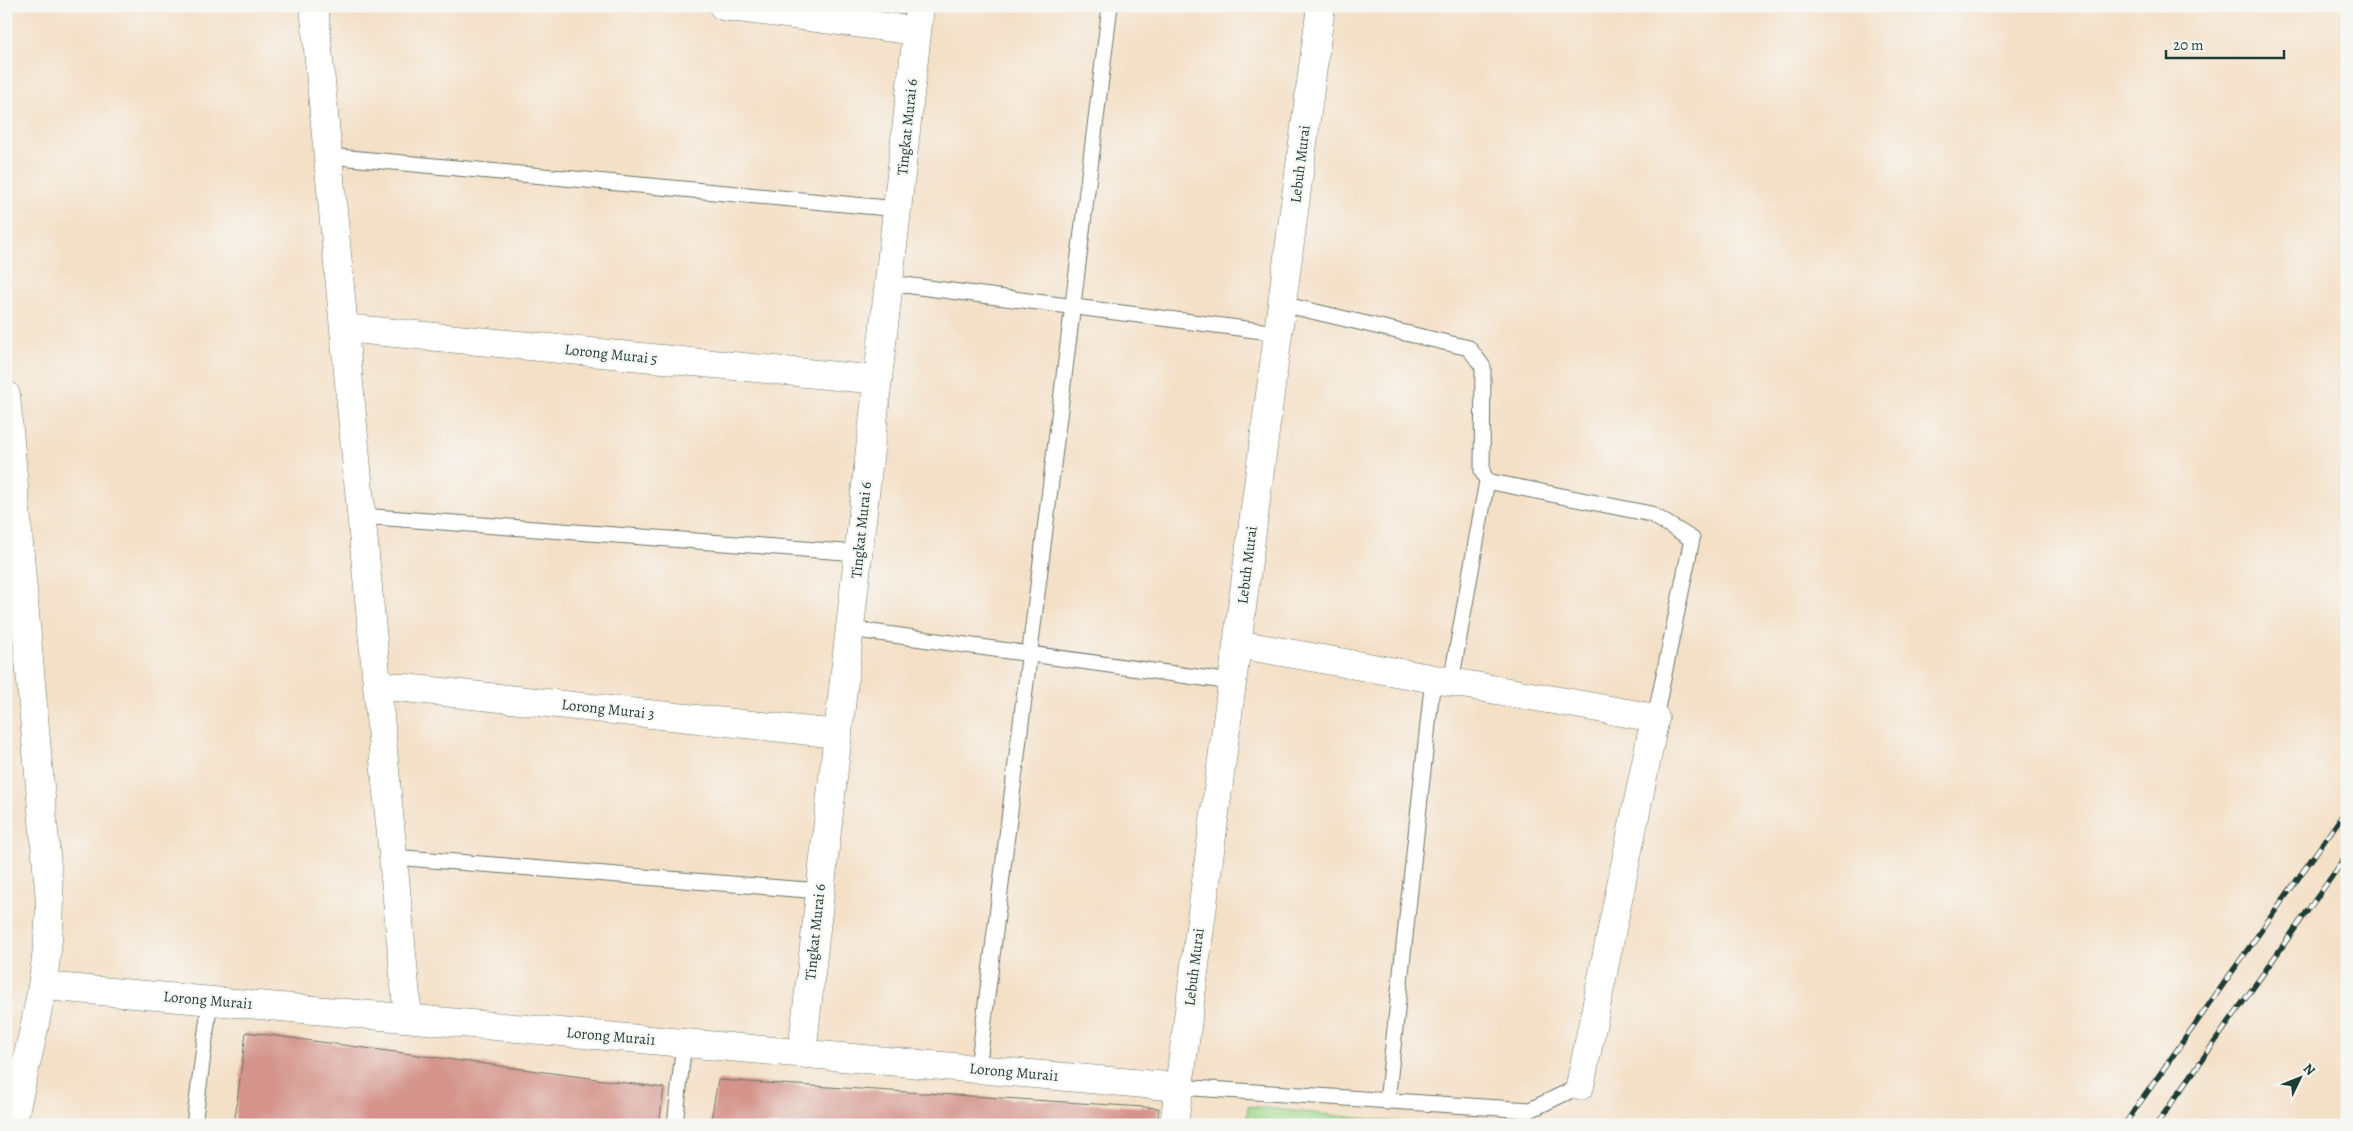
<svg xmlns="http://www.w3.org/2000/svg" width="2353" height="1131" viewBox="0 0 2353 1131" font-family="Alegreya,serif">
<rect width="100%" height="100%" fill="#f6f6f2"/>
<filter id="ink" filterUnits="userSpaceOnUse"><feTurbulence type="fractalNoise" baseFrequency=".02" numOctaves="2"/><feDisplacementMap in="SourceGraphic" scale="10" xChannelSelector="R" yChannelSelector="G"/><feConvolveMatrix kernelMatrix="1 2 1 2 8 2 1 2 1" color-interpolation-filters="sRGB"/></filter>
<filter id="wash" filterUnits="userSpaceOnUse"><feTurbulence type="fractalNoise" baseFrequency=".0096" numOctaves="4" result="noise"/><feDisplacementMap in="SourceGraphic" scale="20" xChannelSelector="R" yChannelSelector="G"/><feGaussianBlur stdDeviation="1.12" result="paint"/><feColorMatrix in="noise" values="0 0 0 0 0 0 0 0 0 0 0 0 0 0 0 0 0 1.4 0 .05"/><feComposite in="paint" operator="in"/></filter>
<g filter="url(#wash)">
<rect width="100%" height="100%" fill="#f4e0c7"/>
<!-- green -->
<path fill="#a0d98c" stroke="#608b60" d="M1248,1106l175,19h-177z"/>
<g id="blocks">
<!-- building -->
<path fill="#d4948b" d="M246,1032l418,56 -5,37h-425z
M718,1080l441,28 -2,17h-447z"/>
</g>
</g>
<g filter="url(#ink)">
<use href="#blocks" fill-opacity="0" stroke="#6a7667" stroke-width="1"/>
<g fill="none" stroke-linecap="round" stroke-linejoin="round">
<defs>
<path id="service" d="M328,156l570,53
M889,283l389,50
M1282,304l187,44 14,19 -1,104 5,10 164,33 41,25 -37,179
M361,516l497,37
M850,629l382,53
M1451,682l36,-201
M393,857l427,34
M978,1069l132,-1063
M1178,1087l352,23 50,-24
M1387,1102l46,-424
M194,1125l16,-125
M675,1125l9,-83"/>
<path id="minor" d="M314,6l94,1012
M723,6l194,25
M344,328l534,52
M6,395l44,506c-1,79 -21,148 -38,224
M1237,644l418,74 -75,368
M377,685l461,49
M44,986l1134,101
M802,1053l118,-1047
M1174,1125l147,-1119"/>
</defs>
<!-- service casing -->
<use href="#service" stroke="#6a7667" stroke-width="17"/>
<!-- minor casing -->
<use href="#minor" stroke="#6a7667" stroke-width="29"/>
<!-- service -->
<use href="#service" stroke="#fff" stroke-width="15"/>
<!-- minor -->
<use href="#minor" stroke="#fff" stroke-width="28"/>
<defs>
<path id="rail" d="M2124,1125l223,-316
M2156,1125l191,-270"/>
</defs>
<!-- rail casing -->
<use href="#rail" stroke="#1f3d34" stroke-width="5.5"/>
<!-- rail -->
<use href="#rail" stroke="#f6f6f2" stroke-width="4" stroke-dasharray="11" stroke-linecap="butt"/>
</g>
</g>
<g text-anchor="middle" stroke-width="4.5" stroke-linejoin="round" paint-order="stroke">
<!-- street labels -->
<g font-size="15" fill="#1f3d34" stroke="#f6f6f2">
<text transform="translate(907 127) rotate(-84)" y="5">Tingkat Murai 6</text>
<text transform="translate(1300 164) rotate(-83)" y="5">Lebuh Murai</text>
<text transform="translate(611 354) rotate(6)" y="5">Lorong Murai 5</text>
<text transform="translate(861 530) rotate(-84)" y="5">Tingkat Murai 6</text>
<text transform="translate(1247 565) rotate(-83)" y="5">Lebuh Murai</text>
<text transform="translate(608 709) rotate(6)" y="5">Lorong Murai 3</text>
<text transform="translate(815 932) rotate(-84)" y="5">Tingkat Murai 6</text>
<text transform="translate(1194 967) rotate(-83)" y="5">Lebuh Murai</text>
<text transform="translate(208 1000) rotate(5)" y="5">Lorong Murai1</text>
<text transform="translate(611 1036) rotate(5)" y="5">Lorong Murai1</text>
<text transform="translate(1014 1072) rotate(5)" y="5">Lorong Murai1</text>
</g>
</g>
<!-- margin -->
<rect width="2353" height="1131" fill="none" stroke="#f6f6f2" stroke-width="25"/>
<!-- north arrow -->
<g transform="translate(2300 1078) rotate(47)" stroke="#f6f6f2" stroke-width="4" paint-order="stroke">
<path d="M0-4L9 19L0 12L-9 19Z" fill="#1f3d34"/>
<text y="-8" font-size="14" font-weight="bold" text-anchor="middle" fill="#1f3d34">N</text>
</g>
<!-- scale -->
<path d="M2166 50v8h118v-8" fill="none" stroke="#1f3d34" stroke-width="2.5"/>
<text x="2173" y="50" font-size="15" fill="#1f3d34" stroke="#f6f6f2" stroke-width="4" paint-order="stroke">20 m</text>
</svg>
